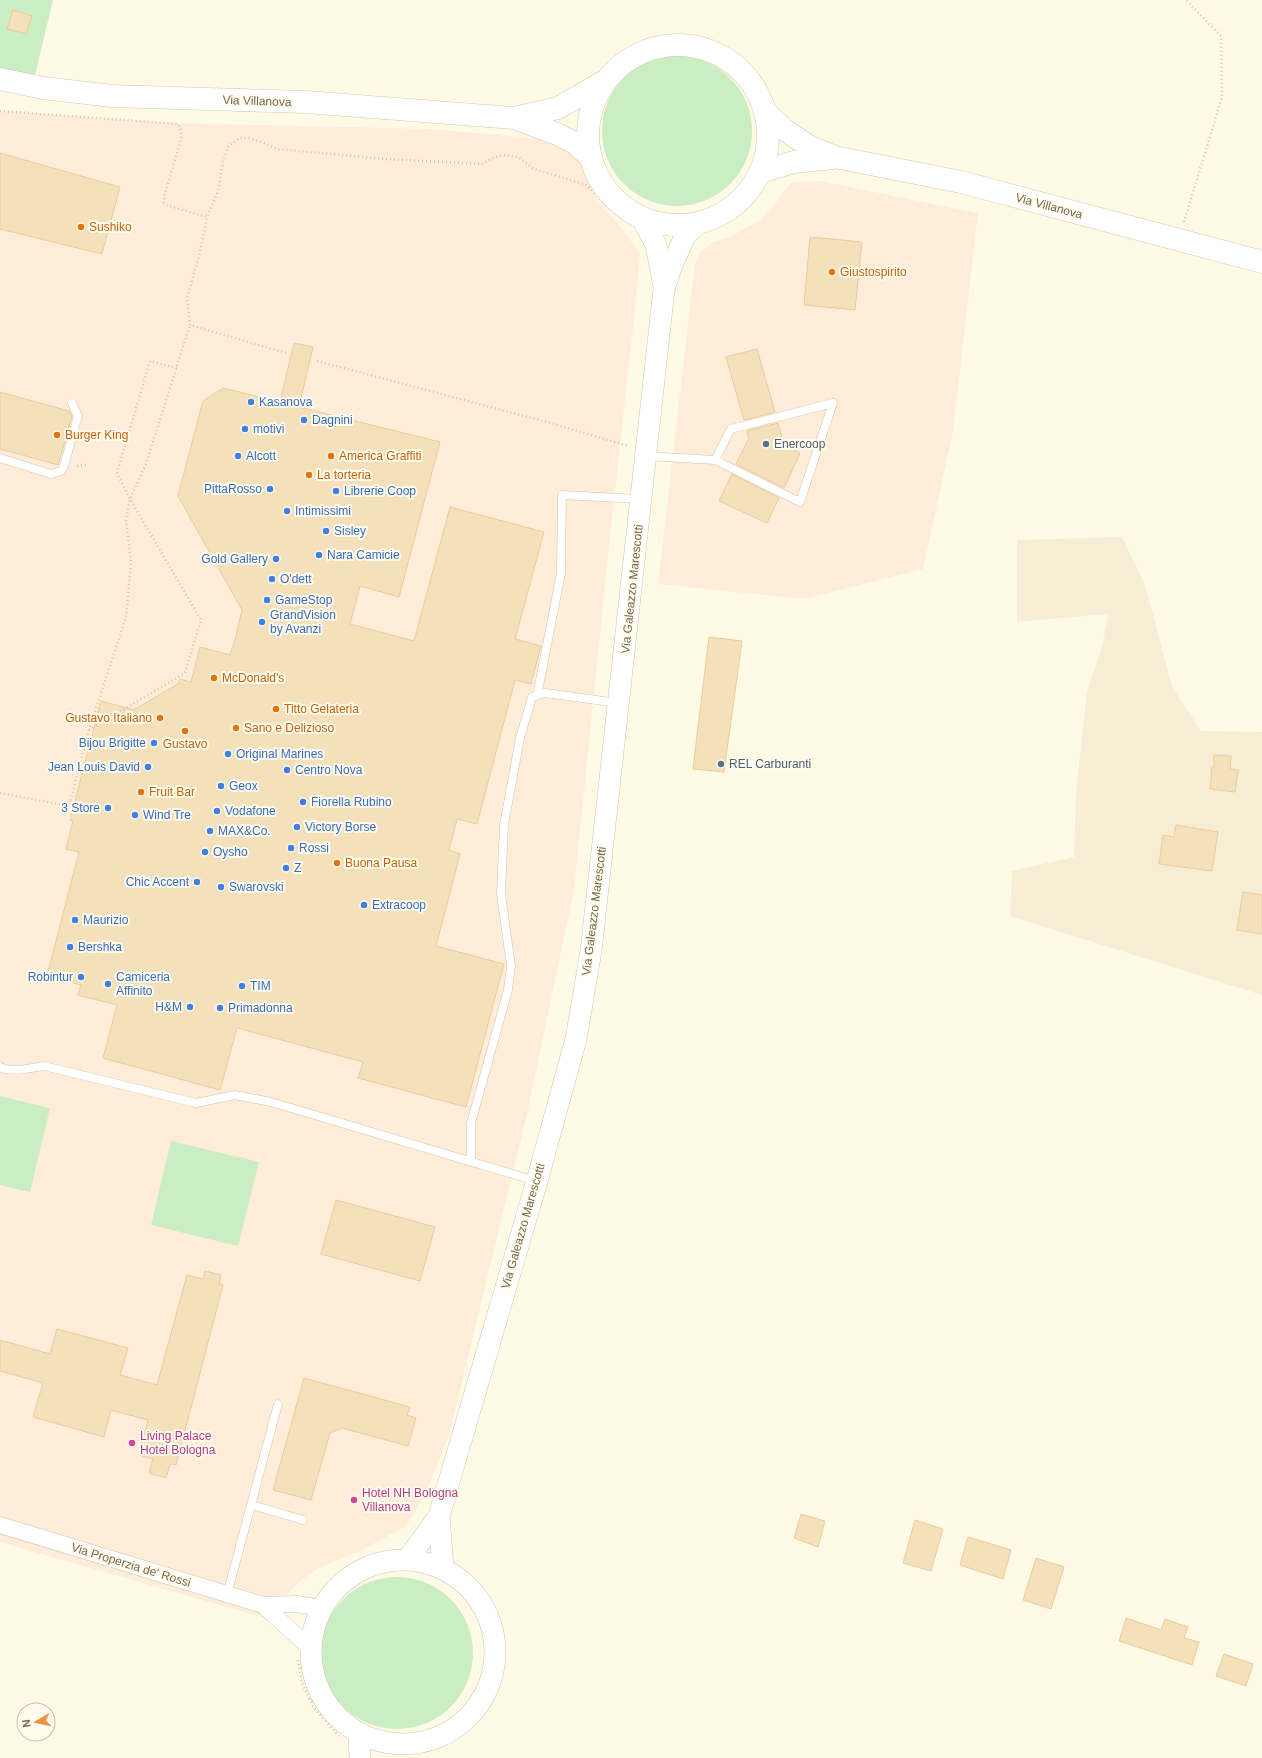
<svg xmlns="http://www.w3.org/2000/svg" width="1262" height="1758" viewBox="0 0 1262 1758" font-family="Arial,sans-serif">
<rect width="100%" height="100%" fill="#fefae6"/>
<!-- residential -->
<path fill="#f6eed4" d="M1122,537l23,48 27,102 29,44 61,1v263l-252,-79 2,-45 62,-14 2,-65 11,-101 15,-43 6,-34 -91,8v-82z"/>
<!-- commercial -->
<path fill="#ffedd9" d="M0,110l78,7 97,6 256,6 114,10 33,16 17,42 31,37 14,20 -4,45 -29,266 -33,325 -47,224 -78,321 -23,58 -20,33 -46,25 -41,17 -18,12 -19,20 -7,21 -275,-79z
M820,181l158,32 -25,218 -30,138 -119,30 -146,-15 37,-321 6,-12 12,-9 17,-5 29,-16 14,-14 11,-16 8,-9z"/>
<!-- green -->
<path fill="#caedc3" d="M0,0h53l-17,71 -5,15 -31,-6z
M602 131a75 75 0 1 1 150 0a75 75 0 1 1-150 0Z
M0,1096l50,12 -20,84 -30,-7z
M171,1141l88,21 -21,84 -87,-21z
M321 1653a76 76 0 1 1 152 0a76 76 0 1 1-152 0Z"/>
<!-- building -->
<path fill="#f5e0bc" stroke="#e9cb9b" d="M13,10l19,6 -6,18 -19,-5z
M0,153l120,34 -18,67 -102,-25z
M810,237l52,5 -7,68 -51,-5z
M294,343l19,4 -14,60 141,35 -41,155 -39,-11 -10,38 64,17 36,-134 94,25 -29,107 26,7 -10,38 -16,-4 -38,144 -20,-5 -8,31 11,4 -24,92 68,18 -38,143 -108,-29 5,-16 -126,-34 -17,62 -117,-32 14,-53 -39,-10 3,-10 -34,-9 32,-124 -13,-3 7,-28 -3,-1 31,-119 33,9 45,-27 1,-4 11,3 9,-35 30,8 5,-15 7,-30 -64,-114 25,-95 20,-13 57,14z
M757,349l18,63 -31,8 -18,-63z
M0,392l69,19 3,5 -14,49 -58,-16z
M778,423l6,22 16,8 -16,35 -48,-24 13,-26 -2,-7z
M732,474l47,24 -12,25 -48,-22z
M709,637l33,4 -18,131 -31,-3z
M1214,755l17,1 -1,13 8,1 -3,22 -25,-3 2,-22h2z
M1176,825l42,7 -6,39 -53,-7 4,-29 11,2z
M1243,892l19,3v39l-25,-4z
M336,1200l99,27 -15,54 -99,-27z
M205,1271l16,4 -2,9 4,1 -47,180 -6,-1 -4,14 -17,-5 4,-14 -14,-4 9,-35 -37,-10 -7,27 -71,-20 10,-34 -43,-12v-31l50,14 7,-25 71,19 -8,27 37,10 30,-110 16,4z
M304,1378l106,29 -3,8 9,3 -8,28 -66,-18 -12,5 -19,67 -38,-10z
M801,1514l24,7 -7,26 -24,-9z
M915,1520l28,9 -12,42 -28,-8z
M968,1537l43,13 -8,29 -43,-14z
M1036,1558l28,9 -13,42 -28,-9z
M1126,1618l35,12 4,-11 23,8 -4,11 15,4 -7,23 -73,-24z
M1224,1654l29,10 -7,22 -30,-10z"/>
<g fill="none" stroke-linecap="round" stroke-linejoin="round">
<defs>
<path id="service" d="M646,456l69,4 85,42 33,-99
M0,458l51,16 10,-3 3,-5 14,-50 -6,-13
M715,460l16,-31 102,-26
M537,696l24,-123 1,-78 78,4
M0,1067c12,6 31,1 44,-1l152,37 39,-8 36,7 265,79
M471,1162v-39l37,-133 3,-24 -10,-72 3,-69 16,-87 12,-41 13,-4 73,10
M252,1505l51,15
M227,1595l51,-191"/>
<path id="minor" d="M0,1525l263,80 34,-1 24,4
M263,1605l47,43"/>
<path id="tertiary" d="M642,218l14,27 8,42
M439,1516l4,52
M408,1559l31,-43 98,-335 39,-142 15,-88 73,-662 8,-24 13,-29 12,-12
M311 1652a92 92 0 1 1 184 0a92 92 0 1 1-184 0Z
M359,1735l1,23"/>
<path id="secondary" d="M588 135a90 90 0 1 1 180 0a90 90 0 1 1-180 0Z
M0,79l43,9 69,8 194,6 208,16 43,16 18,9 15,14
M766,113l19,17 25,17 25,10 126,25 301,80
M514,118l44,-10 47,-27
M760,172l34,-10 39,-4"/>
</defs>
<!-- service casing -->
<use href="#service" stroke="#d0c4ab" stroke-width="9"/>
<!-- minor casing -->
<use href="#minor" stroke="#d0c4ab" stroke-width="17"/>
<!-- tertiary casing -->
<use href="#tertiary" stroke="#d0c4ab" stroke-width="22"/>
<!-- secondary casing -->
<use href="#secondary" stroke="#d4c6a8" stroke-width="23"/>
<!-- path -->
<path stroke="#dac49e" stroke-width="2.5" stroke-dasharray="1 3" stroke-linecap="butt" d="M0,111l178,13 3,6v10l-17,57v6l2,2 41,12
M1184,222l38,-125 -1,-61 -35,-36
M286,353l-96,-28 -3,-27 12,-42 8,-39 11,-26 5,-29 5,-15 11,-9h10l13,4 15,7 109,10 96,5 9,-5 11,-4 16,2 16,12 53,16 19,21 18,12
M317,361l237,63 74,22
M77,466l9,-1
M89,730l96,-57 16,-53 -71,-121 -13,-26 33,-112 27,7
M0,793l69,13 20,-76 37,-113 5,-54 -5,-43 4,-21 16,-35 44,-139
M298,1660l4,23 12,25 25,28"/>
<!-- service -->
<use href="#service" stroke="#fff" stroke-width="8"/>
<!-- minor -->
<use href="#minor" stroke="#fff" stroke-width="16"/>
<!-- tertiary -->
<use href="#tertiary" stroke="#fff" stroke-width="21"/>
<!-- secondary -->
<use href="#secondary" stroke="#fff" stroke-width="22"/>
</g>
<!-- markers -->
<g fill="#e8710a" stroke="#fffcee" stroke-width="1.5">
<circle cx="81" cy="227" r="4"/>
<circle cx="832" cy="272" r="4"/>
<circle cx="57" cy="435" r="4"/>
<circle cx="331" cy="456" r="4"/>
<circle cx="309" cy="475" r="4"/>
<circle cx="214" cy="678" r="4"/>
<circle cx="276" cy="709" r="4"/>
<circle cx="160" cy="718" r="4"/>
<circle cx="236" cy="728" r="4"/>
<circle cx="185" cy="731" r="4"/>
<circle cx="141" cy="792" r="4"/>
<circle cx="337" cy="863" r="4"/>
</g>
<g fill="#3f7fe0" stroke="#fffcee" stroke-width="1.5">
<circle cx="251" cy="402" r="4"/>
<circle cx="304" cy="420" r="4"/>
<circle cx="245" cy="429" r="4"/>
<circle cx="238" cy="456" r="4"/>
<circle cx="270" cy="489" r="4"/>
<circle cx="336" cy="491" r="4"/>
<circle cx="287" cy="511" r="4"/>
<circle cx="326" cy="531" r="4"/>
<circle cx="319" cy="555" r="4"/>
<circle cx="276" cy="559" r="4"/>
<circle cx="272" cy="579" r="4"/>
<circle cx="267" cy="600" r="4"/>
<circle cx="262" cy="622" r="4"/>
<circle cx="154" cy="743" r="4"/>
<circle cx="228" cy="754" r="4"/>
<circle cx="148" cy="767" r="4"/>
<circle cx="287" cy="770" r="4"/>
<circle cx="221" cy="786" r="4"/>
<circle cx="303" cy="802" r="4"/>
<circle cx="108" cy="808" r="4"/>
<circle cx="217" cy="811" r="4"/>
<circle cx="135" cy="815" r="4"/>
<circle cx="297" cy="827" r="4"/>
<circle cx="210" cy="831" r="4"/>
<circle cx="291" cy="848" r="4"/>
<circle cx="205" cy="852" r="4"/>
<circle cx="286" cy="868" r="4"/>
<circle cx="197" cy="882" r="4"/>
<circle cx="221" cy="887" r="4"/>
<circle cx="364" cy="905" r="4"/>
<circle cx="75" cy="920" r="4"/>
<circle cx="70" cy="947" r="4"/>
<circle cx="81" cy="977" r="4"/>
<circle cx="108" cy="984" r="4"/>
<circle cx="242" cy="986" r="4"/>
<circle cx="190" cy="1007" r="4"/>
<circle cx="220" cy="1008" r="4"/>
</g>
<g fill="#5c6f8a" stroke="#fffcee" stroke-width="1.5">
<circle cx="766" cy="444" r="4"/>
<circle cx="721" cy="764" r="4"/>
</g>
<g fill="#d1479c" stroke="#fffcee" stroke-width="1.5">
<circle cx="132" cy="1443" r="4"/>
<circle cx="354" cy="1500" r="4"/>
</g>
<g text-anchor="middle" stroke-width="4" stroke-linejoin="round" paint-order="stroke">
<!-- street labels -->
<g font-size="12" fill="#796549" stroke="#fffcee">
<text transform="translate(257 101) rotate(2)" y="4">Via Villanova</text>
<text transform="translate(1049 206) rotate(15)" y="4">Via Villanova</text>
<text transform="translate(632 589) rotate(-84)" y="4">Via Galeazzo Marescotti</text>
<text transform="translate(594 911) rotate(-83)" y="4">Via Galeazzo Marescotti</text>
<text transform="translate(523 1226) rotate(-74)" y="4">Via Galeazzo Marescotti</text>
<text transform="translate(131 1565) rotate(17)" y="4">Via Properzia de' Rossi</text>
</g>
<!-- food labels -->
<g font-size="12" fill="#c56008" stroke="#fffcee" text-anchor="start">
<text x="89" y="231">Sushiko</text>
<text x="840" y="276">Giustospirito</text>
<text x="65" y="439">Burger King</text>
<text x="339" y="460">America Graffiti</text>
<text x="317" y="479">La torteria</text>
<text x="222" y="682">McDonald's</text>
<text x="284" y="713">Titto Gelateria</text>
<text x="152" y="722" text-anchor="end">Gustavo Italiano</text>
<text x="244" y="732">Sano e Delizioso</text>
<text x="185" y="748" text-anchor="middle">Gustavo</text>
<text x="149" y="796">Fruit Bar</text>
<text x="345" y="867">Buona Pausa</text>
</g>
<!-- shop labels -->
<g font-size="12" fill="#366cbe" stroke="#fffcee" text-anchor="start">
<text x="259" y="406">Kasanova</text>
<text x="312" y="424">Dagnini</text>
<text x="253" y="433">motivi</text>
<text x="246" y="460">Alcott</text>
<text x="262" y="493" text-anchor="end">PittaRosso</text>
<text x="344" y="495">Librerie Coop</text>
<text x="295" y="515">Intimissimi</text>
<text x="334" y="535">Sisley</text>
<text x="327" y="559">Nara Camicie</text>
<text x="268" y="563" text-anchor="end">Gold Gallery</text>
<text x="280" y="583">O'dett</text>
<text x="275" y="604">GameStop</text>
<text x="270" y="619">GrandVision<tspan x="270" dy="14">by Avanzi</tspan></text>
<text x="146" y="747" text-anchor="end">Bijou Brigitte</text>
<text x="236" y="758">Original Marines</text>
<text x="140" y="771" text-anchor="end">Jean Louis David</text>
<text x="295" y="774">Centro Nova</text>
<text x="229" y="790">Geox</text>
<text x="311" y="806">Fiorella Rubino</text>
<text x="100" y="812" text-anchor="end">3 Store</text>
<text x="225" y="815">Vodafone</text>
<text x="143" y="819">Wind Tre</text>
<text x="305" y="831">Victory Borse</text>
<text x="218" y="835">MAX&amp;Co.</text>
<text x="299" y="852">Rossi</text>
<text x="213" y="856">Oysho</text>
<text x="294" y="872">Z</text>
<text x="189" y="886" text-anchor="end">Chic Accent</text>
<text x="229" y="891">Swarovski</text>
<text x="372" y="909">Extracoop</text>
<text x="83" y="924">Maurizio</text>
<text x="78" y="951">Bershka</text>
<text x="73" y="981" text-anchor="end">Robintur</text>
<text x="116" y="981">Camiceria<tspan x="116" dy="14">Affinito</tspan></text>
<text x="250" y="990">TIM</text>
<text x="182" y="1011" text-anchor="end">H&amp;M</text>
<text x="228" y="1012">Primadonna</text>
</g>
<!-- service labels -->
<g font-size="12" fill="#4e5e75" stroke="#fffcee" text-anchor="start">
<text x="774" y="448">Enercoop</text>
<text x="729" y="768">REL Carburanti</text>
</g>
<!-- hotel labels -->
<g font-size="12" fill="#b23c85" stroke="#fffcee" text-anchor="start">
<text x="140" y="1440">Living Palace<tspan x="140" dy="14">Hotel Bologna</tspan></text>
<text x="362" y="1497">Hotel NH Bologna<tspan x="362" dy="14">Villanova</tspan></text>
</g>
</g>
<!-- north arrow -->
<g transform="translate(36 1722) rotate(261)"><circle r="19" fill="#fffcee" stroke="#c9c0ac"/>
<path d="M0-3L7 15L0 10L-7 15Z" fill="#ef9244"/>
<text y="-6" font-size="11" font-weight="bold" text-anchor="middle" fill="#796549">N</text>
</g>
</svg>
